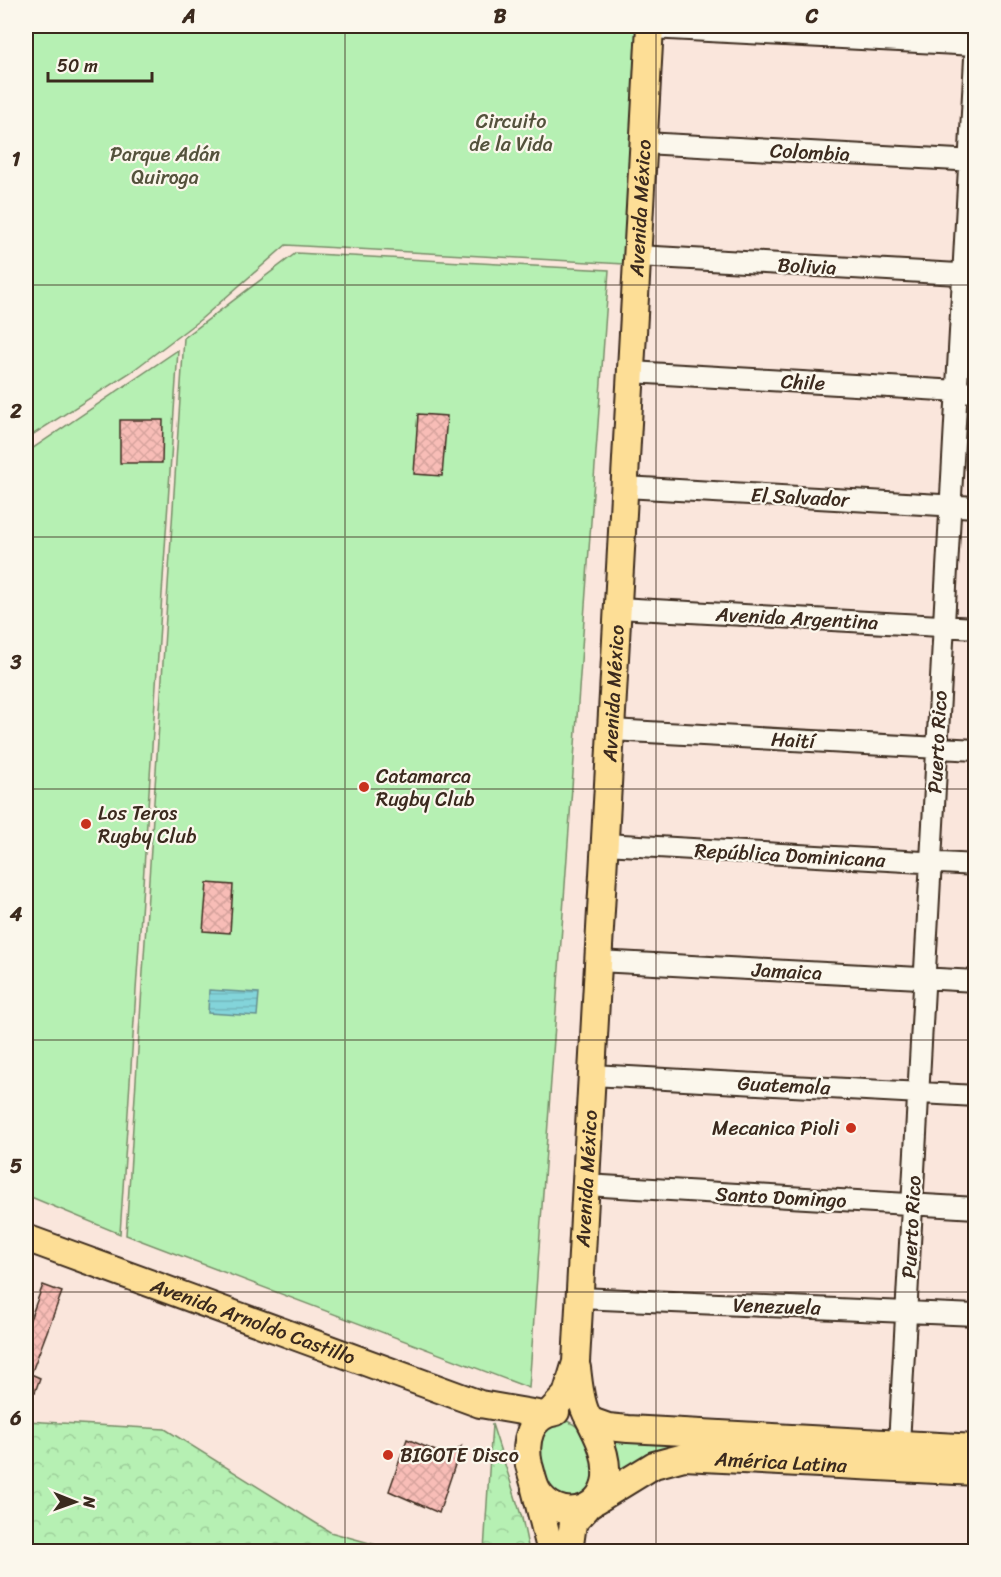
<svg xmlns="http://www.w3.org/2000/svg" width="1001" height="1577" viewBox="0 0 1001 1577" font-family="Sriracha,sans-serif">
<defs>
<pattern id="forest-crowns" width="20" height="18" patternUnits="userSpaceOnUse" patternTransform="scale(1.5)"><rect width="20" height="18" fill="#b6f0b3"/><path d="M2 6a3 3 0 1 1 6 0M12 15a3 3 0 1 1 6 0" fill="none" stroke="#9dce9a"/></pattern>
<pattern id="water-rules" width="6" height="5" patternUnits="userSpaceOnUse" patternTransform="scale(1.5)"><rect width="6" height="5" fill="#83d4da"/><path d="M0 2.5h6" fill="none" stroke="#72b6bb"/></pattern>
<pattern id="building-cross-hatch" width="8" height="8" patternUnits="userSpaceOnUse" patternTransform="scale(1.5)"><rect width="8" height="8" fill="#f8bdb7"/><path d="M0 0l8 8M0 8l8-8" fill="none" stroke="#d6a39d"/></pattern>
</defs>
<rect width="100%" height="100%" fill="#fae6dc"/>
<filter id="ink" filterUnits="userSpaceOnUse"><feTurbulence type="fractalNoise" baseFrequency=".0167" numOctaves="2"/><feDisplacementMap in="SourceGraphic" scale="12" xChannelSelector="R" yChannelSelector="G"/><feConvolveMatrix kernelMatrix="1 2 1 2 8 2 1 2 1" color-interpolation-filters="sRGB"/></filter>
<g filter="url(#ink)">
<!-- green -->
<path fill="#b6f0b3" stroke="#788d68" stroke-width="1.5" d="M26,26h611l-13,238 -338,-19 -85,74 -70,53 -105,67z
M296,253l313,17 -80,1118 -403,-153 58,-897z
M178,350l-58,884 -94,-39v-742z
M564,1420c31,10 30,42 31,70l-31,12 -22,-22 -6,-41 3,-9z
M607,1434l94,13 -82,30z"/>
<!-- forest -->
<path fill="url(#forest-crowns)" stroke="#788d68" stroke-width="1.5" d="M26,1421l139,8 165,103 68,19h-372z
M492,1424l30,94 7,33h-45z"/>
<!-- water -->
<path fill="url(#water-rules)" stroke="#66908f" stroke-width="1.5" d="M209,990l50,3 -2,23 -49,-3z"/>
<!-- building -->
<path fill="url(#building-cross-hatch)" stroke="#3b2a1e" stroke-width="1.5" d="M418,414l29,2 -5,60 -28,-2z
M120,420h43l-1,43h-42z
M207,883l26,2 -3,48 -27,-2z
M43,1285l19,7 -31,82 9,4 -5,14 -9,-3v-59z
M407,1439l38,16 8,-1 8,-7 -22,66 -50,-22z"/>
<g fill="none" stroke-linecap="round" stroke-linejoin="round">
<defs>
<path id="minor" d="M650,28l326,17
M644,143l332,18
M638,256l338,19
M631,372l345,20
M625,487l351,20
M618,608l358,20
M611,730l365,20
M605,844l371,21
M598,961l378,20
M592,1075l384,21
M586,1185l390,23
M579,1298l397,17
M899,1444l77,-1404"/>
<g id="major">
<path id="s1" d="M26,1238l454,166 64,11"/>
<path d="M556,1412c-27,3 -32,31 -27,53 3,9 4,19 9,27 20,30 63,22 68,-14 2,-23 -8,-42 -18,-61 -8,-14 -9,-34 -11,-49"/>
<path id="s2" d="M549,1413l17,-18 10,-33 74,-1336"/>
<path d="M591,1421l17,6 20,2 348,19"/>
<path d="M535,1489l16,63"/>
<path id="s3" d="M597,1500l57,-35 30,-8 292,15"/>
<path d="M569,1552l4,-29 13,-14"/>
</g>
</defs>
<!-- minor casing -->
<use href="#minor" stroke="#3b2a1e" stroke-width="24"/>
<!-- major casing -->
<use href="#major" stroke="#3b2a1e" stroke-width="30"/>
<!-- minor -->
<use href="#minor" stroke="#fbf7ec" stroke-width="20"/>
<!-- major -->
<use href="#major" stroke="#fdde96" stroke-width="26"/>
</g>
</g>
<!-- grid -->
<path fill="none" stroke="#3b2a1e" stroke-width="1.5" stroke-opacity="0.55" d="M345,26v1526M656,26v1526M26,285h950M26,537h950M26,789h950M26,1040h950M26,1292h950"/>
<!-- markers -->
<g fill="#c8321e" stroke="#fbf7ec" stroke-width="2">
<circle cx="364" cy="787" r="6"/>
<circle cx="86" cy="824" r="6"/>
<circle cx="851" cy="1128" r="6"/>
<circle cx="388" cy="1455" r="6"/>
</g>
<g text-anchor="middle" stroke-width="4.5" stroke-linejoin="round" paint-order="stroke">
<!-- park labels -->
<g font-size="20" fill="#54523c" stroke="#fbf7ec">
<text x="511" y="128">Circuito<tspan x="511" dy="23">de la Vida</tspan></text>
<text x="165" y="161">Parque Adán<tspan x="165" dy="23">Quiroga</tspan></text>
</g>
<!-- street labels -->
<g font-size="20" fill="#3b2a1e" stroke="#fbf7ec">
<text transform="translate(810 152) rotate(3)" y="7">Colombia</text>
<text dy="7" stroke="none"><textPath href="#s2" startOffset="1215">Avenida México</textPath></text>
<text transform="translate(807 266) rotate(3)" y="7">Bolivia</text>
<text transform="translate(803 382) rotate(3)" y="7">Chile</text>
<text transform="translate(800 497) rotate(3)" y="7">El Salvador</text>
<text transform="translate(797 618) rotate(3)" y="7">Avenida Argentina</text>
<text dy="7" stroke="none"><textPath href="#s2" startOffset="729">Avenida México</textPath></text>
<text transform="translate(793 740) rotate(3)" y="7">Haití</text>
<text transform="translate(937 742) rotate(-87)" y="7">Puerto Rico</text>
<text transform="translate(790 855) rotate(3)" y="7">República Dominicana</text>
<text transform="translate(787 971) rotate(3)" y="7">Jamaica</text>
<text transform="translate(784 1085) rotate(3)" y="7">Guatemala</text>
<text dy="7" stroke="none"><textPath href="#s2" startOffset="243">Avenida México</textPath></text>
<text transform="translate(781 1197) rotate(3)" y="7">Santo Domingo</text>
<text transform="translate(911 1227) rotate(-87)" y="7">Puerto Rico</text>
<text transform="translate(777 1306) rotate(2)" y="7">Venezuela</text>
<text dy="7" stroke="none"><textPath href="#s1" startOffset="242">Avenida Arnoldo Castillo</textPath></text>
<text dy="7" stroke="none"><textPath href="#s3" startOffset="195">América Latina</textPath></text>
</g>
<!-- poi labels -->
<g font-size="20" fill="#3b2a1e" stroke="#fbf7ec" text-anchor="start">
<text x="376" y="783">Catamarca<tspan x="376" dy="23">Rugby Club</tspan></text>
<text x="98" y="820">Los Teros<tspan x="98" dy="23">Rugby Club</tspan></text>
<text x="839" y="1135" text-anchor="end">Mecanica Pioli</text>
<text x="400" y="1462">BIGOTE Disco</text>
</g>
</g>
<!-- margin -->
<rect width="1001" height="1577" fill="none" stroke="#fbf7ec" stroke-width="66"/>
<!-- north arrow -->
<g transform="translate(75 1502) rotate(91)" stroke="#fbf7ec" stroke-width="4.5" paint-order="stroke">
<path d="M0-4.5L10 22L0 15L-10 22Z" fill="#3b2a1e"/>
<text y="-9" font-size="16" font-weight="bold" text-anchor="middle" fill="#3b2a1e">N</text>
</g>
<!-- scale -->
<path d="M48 72v9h104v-9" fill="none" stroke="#3b2a1e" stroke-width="3"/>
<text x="57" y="72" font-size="18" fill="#3b2a1e" stroke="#fbf7ec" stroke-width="4.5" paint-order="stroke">50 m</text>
<rect x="33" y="33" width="935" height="1511" fill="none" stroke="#3b2a1e" stroke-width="2"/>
<g font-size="20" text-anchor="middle" font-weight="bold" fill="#3b2a1e">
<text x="189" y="23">A</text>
<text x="500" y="23">B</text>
<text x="812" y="23">C</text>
<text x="16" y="166">1</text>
<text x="16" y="418">2</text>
<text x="16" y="669">3</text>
<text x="16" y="921">4</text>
<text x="16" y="1173">5</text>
<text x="16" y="1425">6</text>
</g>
</svg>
